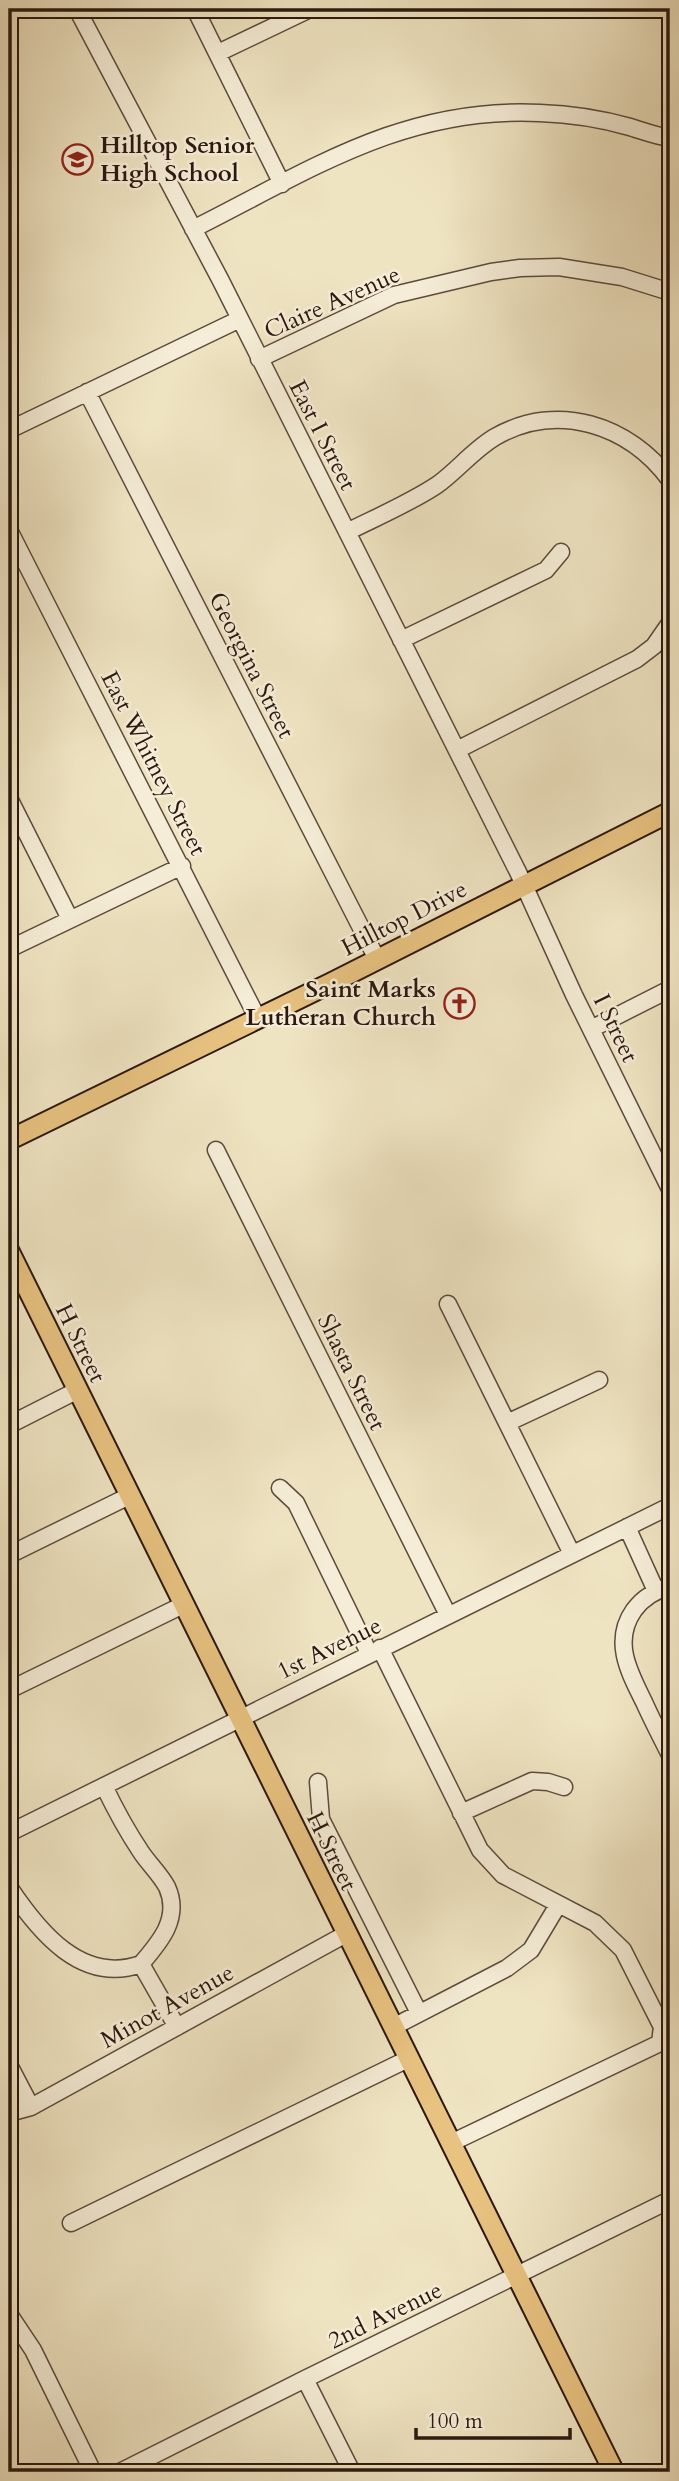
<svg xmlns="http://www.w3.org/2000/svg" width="679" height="2481" viewBox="0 0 679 2481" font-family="Cardo,serif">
<rect width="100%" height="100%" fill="#efe4c2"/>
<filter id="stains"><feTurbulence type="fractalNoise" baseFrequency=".00286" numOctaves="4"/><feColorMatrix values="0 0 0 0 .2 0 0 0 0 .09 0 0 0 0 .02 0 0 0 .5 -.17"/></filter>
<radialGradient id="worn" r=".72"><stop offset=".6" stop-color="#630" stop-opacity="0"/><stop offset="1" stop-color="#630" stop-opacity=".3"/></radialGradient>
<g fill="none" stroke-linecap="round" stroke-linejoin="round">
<defs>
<path id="minor" d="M77,9l144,272 297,591 56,123 96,194
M195,9l87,175
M218,53l92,-44
M193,229c116,-58 211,-123 347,-116 29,1 62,6 90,14 13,4 26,9 40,11
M259,359l135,-64 97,-23 29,-4 39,-1 63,10 48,15
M87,392l290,567
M9,430l231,-111
M9,530l249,489
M347,532c30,-15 63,-29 90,-47 21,-15 36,-35 58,-48 63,-36 134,-12 175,43
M401,640l145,-70 15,-18
M457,750l180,-91 17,-13 16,-23
M9,798l61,121
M9,949l173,-83
M591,1029l79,-40
M216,1150l232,465
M448,1304l124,250
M507,1423l92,-43
M9,1425l69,-35
M280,1488l16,15 73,150
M627,1527l29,64
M9,1555l120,-59
M670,1587c-14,3 -27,11 -36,23 -22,31 -5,62 10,92 8,18 17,35 26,53
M380,1648l100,202 23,25 92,48 28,27 39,77 -2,16 -209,100
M9,1690l174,-85
M318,1782l3,37 98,194
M104,1786c11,23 23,45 37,66 8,12 19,22 26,35 14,31 -7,55 -26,77
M461,1813l71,-32 16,1 16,5
M9,1833l661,-327
M9,1887c30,45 73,98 132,77
M141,1964l36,63
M393,2027l114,-59 24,-18 27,-45
M9,2065l22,42
M9,2113l22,-6 315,-173
M71,2223l337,-164
M9,2314l24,36 60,122
M305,2379l47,93
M120,2472l185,-93 365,-179"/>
<path id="major" d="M9,1140l322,-157 339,-171
M9,1251l605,1221"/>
</defs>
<!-- minor casing -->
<use href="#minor" stroke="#5d4b3c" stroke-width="19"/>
<!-- major casing -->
<use href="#major" stroke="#2c1810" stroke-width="23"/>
<!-- minor -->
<use href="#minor" stroke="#f5edd7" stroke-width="16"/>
<!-- major -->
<use href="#major" stroke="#e8c281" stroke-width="19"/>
</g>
<!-- icons -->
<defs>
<symbol id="school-ring" viewBox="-11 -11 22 22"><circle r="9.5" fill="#f5edd7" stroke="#8f2418" stroke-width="1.5"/><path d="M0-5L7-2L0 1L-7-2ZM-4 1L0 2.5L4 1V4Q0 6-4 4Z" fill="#8f2418"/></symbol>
<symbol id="church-ring" viewBox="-11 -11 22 22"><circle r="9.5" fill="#f5edd7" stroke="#8f2418" stroke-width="1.5"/><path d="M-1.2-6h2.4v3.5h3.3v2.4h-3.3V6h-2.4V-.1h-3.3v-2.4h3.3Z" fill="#8f2418"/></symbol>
</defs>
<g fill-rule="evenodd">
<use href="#school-ring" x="60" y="142" width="35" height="35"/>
<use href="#church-ring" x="442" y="986" width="35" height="35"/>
</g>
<g text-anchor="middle" stroke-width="5" stroke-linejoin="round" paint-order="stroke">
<!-- poi labels -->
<g font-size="24" font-weight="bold" fill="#2c1810" stroke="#f5edd7" text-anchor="start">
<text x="100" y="153">Hilltop Senior<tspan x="100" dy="28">High School</tspan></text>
<text x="436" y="997" text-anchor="end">Saint Marks<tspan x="436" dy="28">Lutheran Church</tspan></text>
</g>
<!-- street labels -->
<g font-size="24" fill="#2c1810" stroke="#f5edd7">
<text transform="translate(332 302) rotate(-24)" y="8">Claire Avenue</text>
<text transform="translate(323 435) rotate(63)" y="8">East I Street</text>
<text transform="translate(252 665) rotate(63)" y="8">Georgina Street</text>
<text transform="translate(154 763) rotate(63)" y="8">East Whitney Street</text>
<text transform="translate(404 918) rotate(-27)" y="8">Hilltop Drive</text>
<text transform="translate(616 1028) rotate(64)" y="8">I Street</text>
<text transform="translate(81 1343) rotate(64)" y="8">H Street</text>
<text transform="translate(352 1372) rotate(64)" y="8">Shasta Street</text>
<text transform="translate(329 1648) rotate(-26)" y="8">1st Avenue</text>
<text transform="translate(332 1851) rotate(64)" y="8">H Street</text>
<text transform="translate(167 2006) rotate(-29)" y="8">Minot Avenue</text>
<text transform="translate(385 2315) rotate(-26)" y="8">2nd Avenue</text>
</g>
</g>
<!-- margin -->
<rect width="679" height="2481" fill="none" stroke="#efe4c2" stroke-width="35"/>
<rect x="10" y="10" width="658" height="2460" fill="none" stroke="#2c1810" stroke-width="3.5"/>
<rect x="18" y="18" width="644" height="2446" fill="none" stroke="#2c1810" stroke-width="2"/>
<!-- scale -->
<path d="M416 2428v10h154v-10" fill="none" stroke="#2c1810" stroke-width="3.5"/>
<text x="427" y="2428" font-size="21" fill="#2c1810" stroke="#f5edd7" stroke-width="5" paint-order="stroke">100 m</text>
<rect width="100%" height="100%" filter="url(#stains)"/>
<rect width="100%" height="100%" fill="url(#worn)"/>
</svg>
